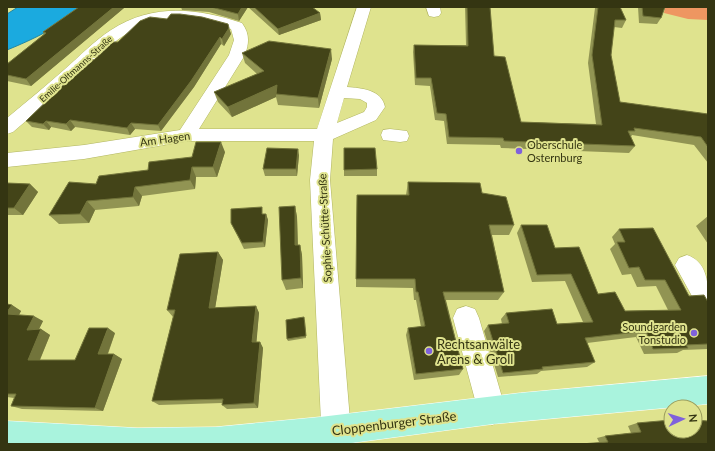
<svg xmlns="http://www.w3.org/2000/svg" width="715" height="451" viewBox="0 0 715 451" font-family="Lato,sans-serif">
<rect width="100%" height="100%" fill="#dfe38e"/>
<!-- green -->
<path fill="#ee9661" d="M665,7h43v13l-20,-1 -24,-6z"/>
<!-- water -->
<path fill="#1baadf" stroke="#2287a2" d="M18,7h65c-22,19 -49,32 -76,43v-36z"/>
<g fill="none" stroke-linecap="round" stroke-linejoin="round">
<defs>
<path id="minor" d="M357,7h14l-24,80c15,1 35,3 38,20l-9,13 -43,19 -3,41 22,264h-30l-12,-264 4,-39h-127l-103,18 -77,8v-14l77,-8 96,-15 49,-75 5,-15 -3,-11c-76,-26 -103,-2 -156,48 -20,19 -41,37 -62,55l-6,2v-16c19,-16 39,-32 58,-49 15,-13 29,-28 46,-39 41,-27 87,-22 131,-7 8,11 7,20 3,32l-46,74h118zM344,98l16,1 7,4v4l-3,5 -27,11z
M426,7h14l1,6 -2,3 -5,1 -5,-1z
M390,129l17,2 2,5 -2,5 -7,1 -17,-2 -2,-5 2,-5z
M687,255c24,8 21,36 21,57l-9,-3 -24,-44 4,-7z
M466,306l9,3 4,9 27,93 -4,10 -10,4 -10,-4 -4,-10 -25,-93 4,-9z"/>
<path id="major" d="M708,376v28l-215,20 -149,20h-337v-23l130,7 79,-1 104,-10 200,-24z"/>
</defs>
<!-- minor casing -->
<use href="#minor" stroke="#b2b662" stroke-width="1"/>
<!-- major casing -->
<use href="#major" stroke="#fff" stroke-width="1"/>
<!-- minor -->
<use href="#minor" fill="#fff" fill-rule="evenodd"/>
<!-- major -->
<use href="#major" fill="#a9f3dd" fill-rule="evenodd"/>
</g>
<!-- wall -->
<path fill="#919453" d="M79,7h44l1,1 -93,78 -24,-5v-17l37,-30 -1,-2z
M181,7h67l-9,14 -30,-9 -27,-2z
M248,7h64l8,6 1,7 -42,15z
M465,7h25l4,49 27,66 75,2 -8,-61 7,-55 1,-1h24l6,13 -4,8 -8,-1 -3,28 9,47 88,12v49l-14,-18 -62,-10 -1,2 4,9 -6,7 -128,-5 -1,-3 -53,-1 -3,-23 -9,-1 -5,-34 -15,-1 -2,-33 1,-7h52z
M638,7h27l-4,11 -4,6 -18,-1z
M229,28l2,6 -7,12 -3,-2 -27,43 -33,44 -26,-2 -5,6 -55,-8 -4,4 -20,-4 -2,3 -17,-3 -6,-6 68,-61 24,-18z
M242,53l90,6 -13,49 -41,-3 -2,-8 -44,20 -14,-15 -4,-10 43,-18 -12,-11z
M344,148l33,21v7h-33z
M225,152l-8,25h-21l-1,12 -53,7 -3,10 -44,4 -6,13 -30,1 -10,-9 47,-31 52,-14 44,-13z
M299,155l-2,21h-32l-2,-7z
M408,182l74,11 32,32 -5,10h-17l12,57 -6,8h-52l17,69 -4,6 -45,5 -8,-45 2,-7 13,-1 -5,-27h-2l-1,-12 -57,-1 1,-92h49z
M7,183l23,1 8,8 -15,23h-16z
M295,206l2,11 1,28h2l2,10 1,33 -17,2 -4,-10z
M264,214h2l2,6 -3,27 -21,2 -13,-26z
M708,216v28l-12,-18z
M521,225l34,23 43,46 27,17 43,-1 -12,-24 -19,1 -6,-13 -9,1 -12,-26 5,-5 -3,-7 7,-8 70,67 19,6v47l-25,1 -6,3 -33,1 -8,-17 -49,6 8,19 -8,5 -46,4 -4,3 -39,3 -14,-46 4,-6 14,-1 -1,-5 5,-6 51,11 26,-2 -18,-41 -33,1 -15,-49z
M218,252l5,8 -8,48 41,-2 3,7 -3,29h4l3,6 -5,60 -31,1 -5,-4v-2l-63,2 -7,-4 21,-84 -6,-7z
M7,304l5,1 9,6 -2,4 24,6 -4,8h2l9,6 -10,25h35l40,-27 -7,21h6l8,5 -19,52 -81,-2 -11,-3 3,-8 -7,-1z
M305,320l1,18 -18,3 -1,-2z
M637,423l71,21 -109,-2 -2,-4 8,-2 26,-3 -3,-7z"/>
<!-- shaded-wall -->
<path fill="#72743b" d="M114,7h9l1,1 -93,78 -5,-7z
M242,7h6l-9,14 -1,-7z
M320,13l1,7 -42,15 -1,-6z
M229,28l2,6 -7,12 -2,-7z
M220,37l1,7 -27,43 -33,44 -3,-6z
M331,49l1,10 -13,49 -1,-10z
M277,85l-1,9v3l-44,20 -4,-10z
M70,120l5,7 -4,4 -5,-7z
M46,121l5,6 -2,3 -6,-6z
M131,123l4,6 -5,6 -3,-7z
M221,142l4,10 -8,25 -4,-10z
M298,149l1,6 -2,21 -1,-7z
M192,167l4,10 -1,12 -5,-9z
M30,184l8,8 -15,23 -9,-7z
M135,187l7,9 -3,10 -6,-9z
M87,201l8,9 -6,13 -9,-9z
M295,206l2,11 1,39 -3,-11z
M266,214l2,6 -3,27 -2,-5z
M300,245l2,10 1,33 -2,-10z
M218,252l5,8 -9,55 -5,-7z
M12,305l9,6 -5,9 -9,-5v-3z
M256,306l3,7 -3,35 -4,-6z
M34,316l9,5 -7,14 -9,-5z
M108,328l7,5 -9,25 -8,-4z
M41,329l9,6 -12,29 -10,-4z
M260,342l3,6 -5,60 -4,-5z
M114,354l8,5 -19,52 -8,-3z"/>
<!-- building -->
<path fill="#434418" stroke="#72743b" d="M79,7h35l-88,72 -19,-4v-11l39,-31 -3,-1z
M211,7h31l-4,7z
M254,7h58l8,6 -42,16z
M467,7h23l4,49 11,1 16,65 81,3 -10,-70 6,-48h22l6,13h-11l-4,35 9,47 88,12v33l-7,-10 -67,-9 1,3h-7l7,15 -131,-5 -1,-3 -54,-1 -3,-23 -9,-1 -6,-35h-15l-2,-33 54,1z
M642,7h23l-4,11 -18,-2z
M171,14h9l22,3 26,7 1,4 -7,11 -2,-2 -29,44 -33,44 -27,-2 -4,5 -57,-8 -4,4 -20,-3 -3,3 -17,-3 64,-62 4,1 19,-18h5l22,-21 10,-4 17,2z
M269,41l62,8 -13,49 -42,-4 1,-9 -49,22 -14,-15 50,-21 -22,-18z
M196,142h25l-8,25h-21l-2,13 -55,7 -2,10 -46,4 -7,13 -31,1 20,-33 27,2 3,-8 49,-6 1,-8 43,-5z
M267,148l31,1 -2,20h-33z
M344,148h31l2,21 -33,1z
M408,182l72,1 2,10 24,4 8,28h-25l15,67h-61l20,77 -47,5 -8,-46 17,-2 -7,-34h-2l-1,-13h-59l1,-84h52z
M7,183l23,1 -16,24h-7z
M295,206v39h5l1,33 -19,2 -3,-73z
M262,207v7h4l-3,28 -21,1 -11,-20v-14z
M521,225h26l8,23 24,-1 19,47 17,-2 10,19 56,-1 -16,-30h-20l-6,-13 -10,1 -12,-26h8l-6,-13 34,-1 36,68 15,-1 4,7v42l-22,1 2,3 -35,1 -7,-18 -61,7 10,24 -53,5 1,2 -40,4 -15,-48 21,-2 -3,-10 46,-4 5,15 36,-2 -22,-48 -34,1z
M218,252l-9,56 47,-2 -4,36h8l-6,61 -32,2 1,-6 -71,2 23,-91h-8l13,-56z
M7,304l5,1 -5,7z
M7,314l27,2 -7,14 14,-1 -13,31h47l14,-32h19l-10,26h16l-19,54 -84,-2 5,-12h-9z
M304,317l2,19 -19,3 -1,-19z
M671,420v11h24v-11l13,1v23h-128l28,-2 -3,-6 36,-4 -4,-9z"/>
<!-- markers -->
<g fill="#7f61db" stroke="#dfe38e" stroke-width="1.5">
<circle cx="519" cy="151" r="4"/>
<circle cx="694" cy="333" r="4"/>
<circle cx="429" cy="351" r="4"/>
</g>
<g text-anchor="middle" stroke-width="4" stroke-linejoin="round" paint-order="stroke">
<!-- far-street labels -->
<g font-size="9" fill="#343512" stroke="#dfe38e">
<text transform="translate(76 69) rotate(-42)" y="3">Emilie-Oltmanns-Straße</text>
</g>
<!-- street labels -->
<g font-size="11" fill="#343512" stroke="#dfe38e">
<text transform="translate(165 139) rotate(-8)" y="4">Am Hagen</text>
<text transform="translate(325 228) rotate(-93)" y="4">Sophie-Schütte-Straße</text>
</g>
<!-- poi labels -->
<g font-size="11" fill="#343512" stroke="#dfe38e" text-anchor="start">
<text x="527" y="149">Oberschule<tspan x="527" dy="13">Osternburg</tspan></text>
<text x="686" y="331" text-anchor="end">Soundgarden<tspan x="686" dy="13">Tonstudio</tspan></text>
</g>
<!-- near-poi labels -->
<g font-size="13" fill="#343512" stroke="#dfe38e" text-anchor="start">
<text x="437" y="349">Rechtsanwälte<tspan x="437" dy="15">Arens &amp; Groll</tspan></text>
</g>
<!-- near-street labels -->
<g font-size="13" fill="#343512" stroke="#dfe38e">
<text transform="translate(394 423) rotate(-7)" y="5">Cloppenburger Straße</text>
</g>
</g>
<!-- border -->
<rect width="715" height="451" fill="none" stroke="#343512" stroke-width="16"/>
<!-- north arrow -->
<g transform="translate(683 419) rotate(86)"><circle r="19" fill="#dfe38e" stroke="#9b9d5c"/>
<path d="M0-3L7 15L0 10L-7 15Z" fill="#7f61db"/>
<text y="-6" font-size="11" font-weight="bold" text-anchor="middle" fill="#343512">N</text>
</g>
</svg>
